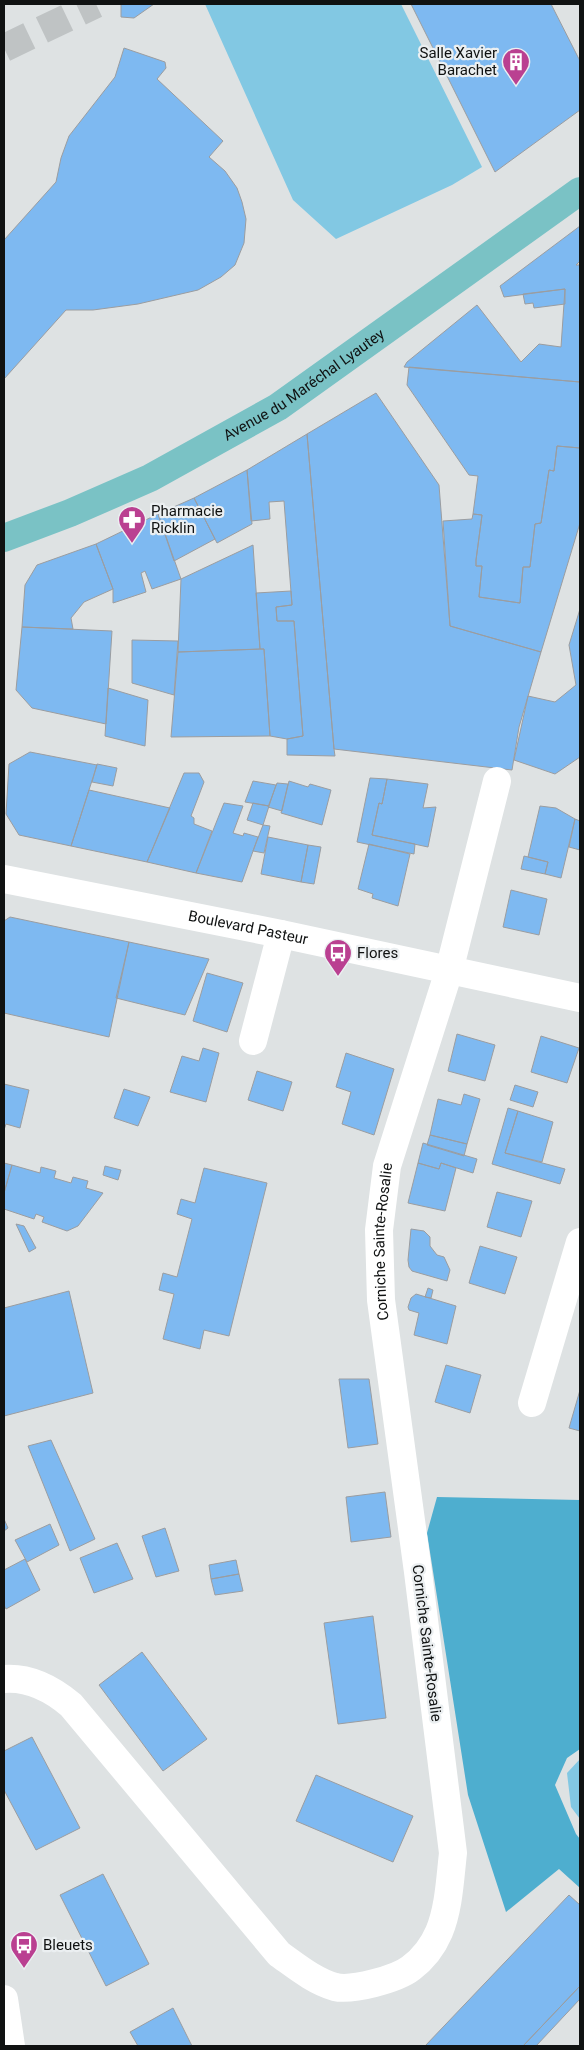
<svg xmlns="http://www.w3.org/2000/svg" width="584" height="2050" viewBox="0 0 584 2050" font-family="Roboto,sans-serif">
<rect width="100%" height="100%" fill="#dee2e3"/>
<!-- green -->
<path fill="#82c8e3" d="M205,4h196l81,163 -30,18 -116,54 -43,-39z
M580,1759v60l-9,-12 -4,-34z"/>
<!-- forest -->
<path fill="#4eaecf" d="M437,1497l143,3v249l-13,9 -12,27 21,49 4,5v49l-21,-19 -53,43 -38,-117 -41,-262z"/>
<!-- building -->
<path fill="#7eb9f1" stroke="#9b9da0" d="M121,4h33l-20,14 -13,-1z
M411,4h140l29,57v49l-85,62z
M124,48l41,14 1,6 -9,11 66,62 -14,16 16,14 12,17 5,14 4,17 -2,24 -9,22 -14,12 -23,13 -60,14 -45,6h-27l-62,69v-139l52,-58 5,-24 8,-22 46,-59z
M580,226v35l-4,4h4v117l-176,-15 3,-5 70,-57 44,57 18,-18 22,3 4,-58 -61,8 -4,-11z
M565,289v15l-31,4 -1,-5 -8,1 -2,-10z
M409,367l171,15v66l-23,-2 -3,25 -5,-1 -8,53 -6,1 -5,43h-7l-3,36 -41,-6 3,-31h-6v-6l6,-45 -9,-1 5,-38 -9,-1 -62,-90z
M376,393l63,92 11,141 91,26 -22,75 -7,43 -178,-21 -27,-315z
M307,434l27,315 1,7 -48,-1v-16l16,-3 -9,-115h-17l-1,-14 16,-2 -8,-104 -15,1 1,17 -19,2 -4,-51z
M557,446l23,2v75l-39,129 -91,-26 -7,-105 29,-2 1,-5 9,1 -6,45v6h6l-3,31 41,6 3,-36h7l5,-43 6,-1 8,-53 5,1z
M247,470l5,54 -35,19 -23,-45z
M194,498l21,41 -41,22 -16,-47z
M158,514l23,65 -29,10 -7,-18 -4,2 5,19 -33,11v-14l-17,-45z
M96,544l17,45 -29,13 -13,16 2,11 -51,-2 3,-42 12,-20z
M253,545l7,104 -82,3 3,-73z
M291,591l1,14 -16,2 1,14h17l9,115 -16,3 -17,-3 -6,-87h-4l-4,-56z
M580,609v148l-25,17 -41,-14 14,-64 27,6 21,-17 -7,-40z
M22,627l90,4 -6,93 -74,-16 -16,-18z
M132,640l46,1 -4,54 -42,-12z
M264,649l6,87 -99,1 7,-85z
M108,688l40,12 -3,46 -40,-10z
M30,752l67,13 -26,81 -52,-11 -13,-21 3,-50z
M97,764l20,4 -4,18 -21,-4z
M184,773h15l5,9 -13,34 3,2v6l18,7 -16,42 -49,-11z
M370,778l17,1 -5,25 -3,-1 -7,32 43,9 -1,10 -57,-12z
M387,779l41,5 -5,24 13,-1 -8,40 -56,-12 7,-32 3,1z
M253,781l23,4 -7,21 -24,-4z
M289,781l19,6 2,-3 21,6 -9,35 -41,-12z
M277,783l11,1 -6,27 -14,-4z
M89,790l81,18 -23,54 -76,-16z
M224,803l19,3 -10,27 10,3 1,-3 14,4 -16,45 -46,-9z
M253,803l16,3 -6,19 -16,-5z
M540,806l16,2 19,11 -14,59 -16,-4 3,-12 -20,-5z
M575,819l5,2v29l-11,-3z
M263,825l7,1 -6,27 -11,-2z
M268,837l40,8 -7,37 -40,-8z
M369,844l41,10 -12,52 -26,-8 1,-4 -15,-5z
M308,845l13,2 -7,37 -13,-2z
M524,856l24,6 -3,12 -24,-5z
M511,890l36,9 -8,36 -36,-8z
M10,917l119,25 -20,95 -105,-24v-92z
M129,942l80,17 -24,56 -69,-17z
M207,973l36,10 -16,49 -34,-11z
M457,1034l38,11 -10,36 -37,-10z
M541,1036l38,12 -12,35 -36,-11z
M203,1048l16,5 -13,49 -36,-10 12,-36 17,5z
M346,1053l48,16 -20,66 -32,-11 9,-32 -15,-5z
M257,1071l35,11 -9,29 -35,-11z
M4,1084l25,6 -9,38 -14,-4 -2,6z
M515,1085l23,7 -5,15 -23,-7z
M124,1089l26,8 -12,29 -24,-8z
M464,1094l16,5 -13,45 -37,-9 8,-36 23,6z
M508,1108l10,3 -13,42 60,16 -5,15 -68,-20z
M518,1111l35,11 -11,40 -37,-9z
M430,1135l37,9 -3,12 -37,-11z
M423,1143l54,16 -4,14 -32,-10 -2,6 -21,-6z
M4,1163l8,2 -8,28z
M418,1163l21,6 2,-6 15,5 -11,43 -37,-8z
M12,1165l28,8 1,-6 15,4 -2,7 17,5 2,-6 15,4 -2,7 17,5 -25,33 -11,5 -25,-9 2,-5 -8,-3 -2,5 -30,-10v-16z
M105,1166l16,4 -3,10 -15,-5z
M204,1168l63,15 -38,153 -25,-6 -4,19 -37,-10 11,-45 -15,-4 4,-17 14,4 15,-58 -15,-5 4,-15 14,4z
M497,1192l35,9 -11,36 -34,-10z
M16,1224l8,2 12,22 -7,4z
M411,1229l13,2 6,6v9l7,9 7,2 6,13 -3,11 -35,-10 -3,-4 -1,-7z
M480,1246l37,11 -12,37 -36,-11z
M428,1288l5,2 -2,8 -6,-1z
M69,1291l24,102 -89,23v-108z
M416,1294l40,12 -9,38 -33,-9 5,-22 -10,-3 -1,-3 3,-9z
M446,1365l35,10 -11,38 -35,-11z
M339,1379h30l9,65 -30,4z
M580,1390v41l-11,-3z
M51,1440l44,99 -25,12 -42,-105z
M385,1492l6,45 -40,5 -5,-45z
M4,1519l4,9 -4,3z
M50,1524l9,21 -32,17 -12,-22z
M165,1528l14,43 -23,6 -14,-41z
M117,1543l16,36 -39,14 -14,-35z
M25,1559l15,31 -34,19 -2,-4v-35z
M236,1560l3,14 -28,5 -2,-14z
M239,1574l4,17 -28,4 -4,-16z
M373,1616l13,102 -48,6 -14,-101z
M142,1652l65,87 -44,32 -64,-86z
M32,1737l48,91 -44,22 -32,-60v-39z
M316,1775l97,41 -20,46 -97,-41z
M103,1874l46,90 -43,22 -46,-91z
M569,1895l11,10v81l-57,60h-98z
M580,1986v13l-44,47h-13z
M173,2008l19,38h-54l-8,-14z"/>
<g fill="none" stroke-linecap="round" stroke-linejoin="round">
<!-- major-tunnel -->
<path stroke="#bfc3c4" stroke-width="28" stroke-dasharray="28 14" stroke-linecap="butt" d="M4,48l92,-44"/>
<!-- minor -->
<g stroke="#fff" stroke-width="28">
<path id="s1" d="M4,879l277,55 299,64"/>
<path d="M253,1041l28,-107"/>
<path d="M532,1403l48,-161"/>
<path id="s2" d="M4,1679c26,-2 48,10 67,26l208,249c17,12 35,27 56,33 17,4 62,-8 76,-19 12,-9 22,-22 28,-36 10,-24 11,-53 14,-79l-35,-281 -37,-272 -2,-70 8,-64 62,-195 48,-190"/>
<path d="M4,1999l7,47"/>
</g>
<!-- major -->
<path stroke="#7ac2c5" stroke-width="28" id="s3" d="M4,538l66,-25 80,-35 128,-71 302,-216"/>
</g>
<!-- icons -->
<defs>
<symbol id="building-pin" viewBox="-11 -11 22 30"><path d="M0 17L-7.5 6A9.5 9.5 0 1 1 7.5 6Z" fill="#ba4091" stroke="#ebeff1"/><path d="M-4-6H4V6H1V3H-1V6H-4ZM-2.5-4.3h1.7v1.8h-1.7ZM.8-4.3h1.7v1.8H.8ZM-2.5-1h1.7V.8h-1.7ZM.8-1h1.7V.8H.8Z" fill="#fff"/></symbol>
<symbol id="pharmacy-pin" viewBox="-11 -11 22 30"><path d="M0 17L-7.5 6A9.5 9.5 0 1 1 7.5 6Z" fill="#ba4091" stroke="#ebeff1"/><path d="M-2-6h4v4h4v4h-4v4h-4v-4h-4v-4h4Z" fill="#fff"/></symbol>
<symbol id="bus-pin" viewBox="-11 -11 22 30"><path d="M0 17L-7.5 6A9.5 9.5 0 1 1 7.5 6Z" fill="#ba4091" stroke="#ebeff1"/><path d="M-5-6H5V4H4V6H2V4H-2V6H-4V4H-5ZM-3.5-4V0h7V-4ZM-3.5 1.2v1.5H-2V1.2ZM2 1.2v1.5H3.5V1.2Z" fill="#fff"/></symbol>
</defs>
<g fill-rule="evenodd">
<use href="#building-pin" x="500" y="46" width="32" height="43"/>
<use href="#pharmacy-pin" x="116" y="504" width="32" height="43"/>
<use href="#bus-pin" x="322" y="937" width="32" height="43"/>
<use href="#bus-pin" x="8" y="1929" width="32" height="43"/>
</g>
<g text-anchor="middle" stroke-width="4.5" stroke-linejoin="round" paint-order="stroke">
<!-- poi labels -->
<g font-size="15" fill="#101212" stroke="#ebeff1" text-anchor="start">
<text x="497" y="58" text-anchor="end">Salle Xavier<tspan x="497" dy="17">Barachet</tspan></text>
<text x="151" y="516">Pharmacie<tspan x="151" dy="17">Ricklin</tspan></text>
<text x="357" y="958">Flores</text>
<text x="43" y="1950">Bleuets</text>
</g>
<!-- street labels -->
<g font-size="15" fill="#101212" stroke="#ebeff1">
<text dy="5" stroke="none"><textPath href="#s3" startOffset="338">Avenue du Maréchal Lyautey</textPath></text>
<text dy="5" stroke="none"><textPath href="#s1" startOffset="249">Boulevard Pasteur</textPath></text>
<text dy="5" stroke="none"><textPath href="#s2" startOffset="1286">Corniche Sainte-Rosalie</textPath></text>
<text transform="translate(427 1643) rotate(83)" y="5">Corniche Sainte-Rosalie</text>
</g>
</g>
<!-- border -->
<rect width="584" height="2050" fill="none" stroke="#101212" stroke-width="10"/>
</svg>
